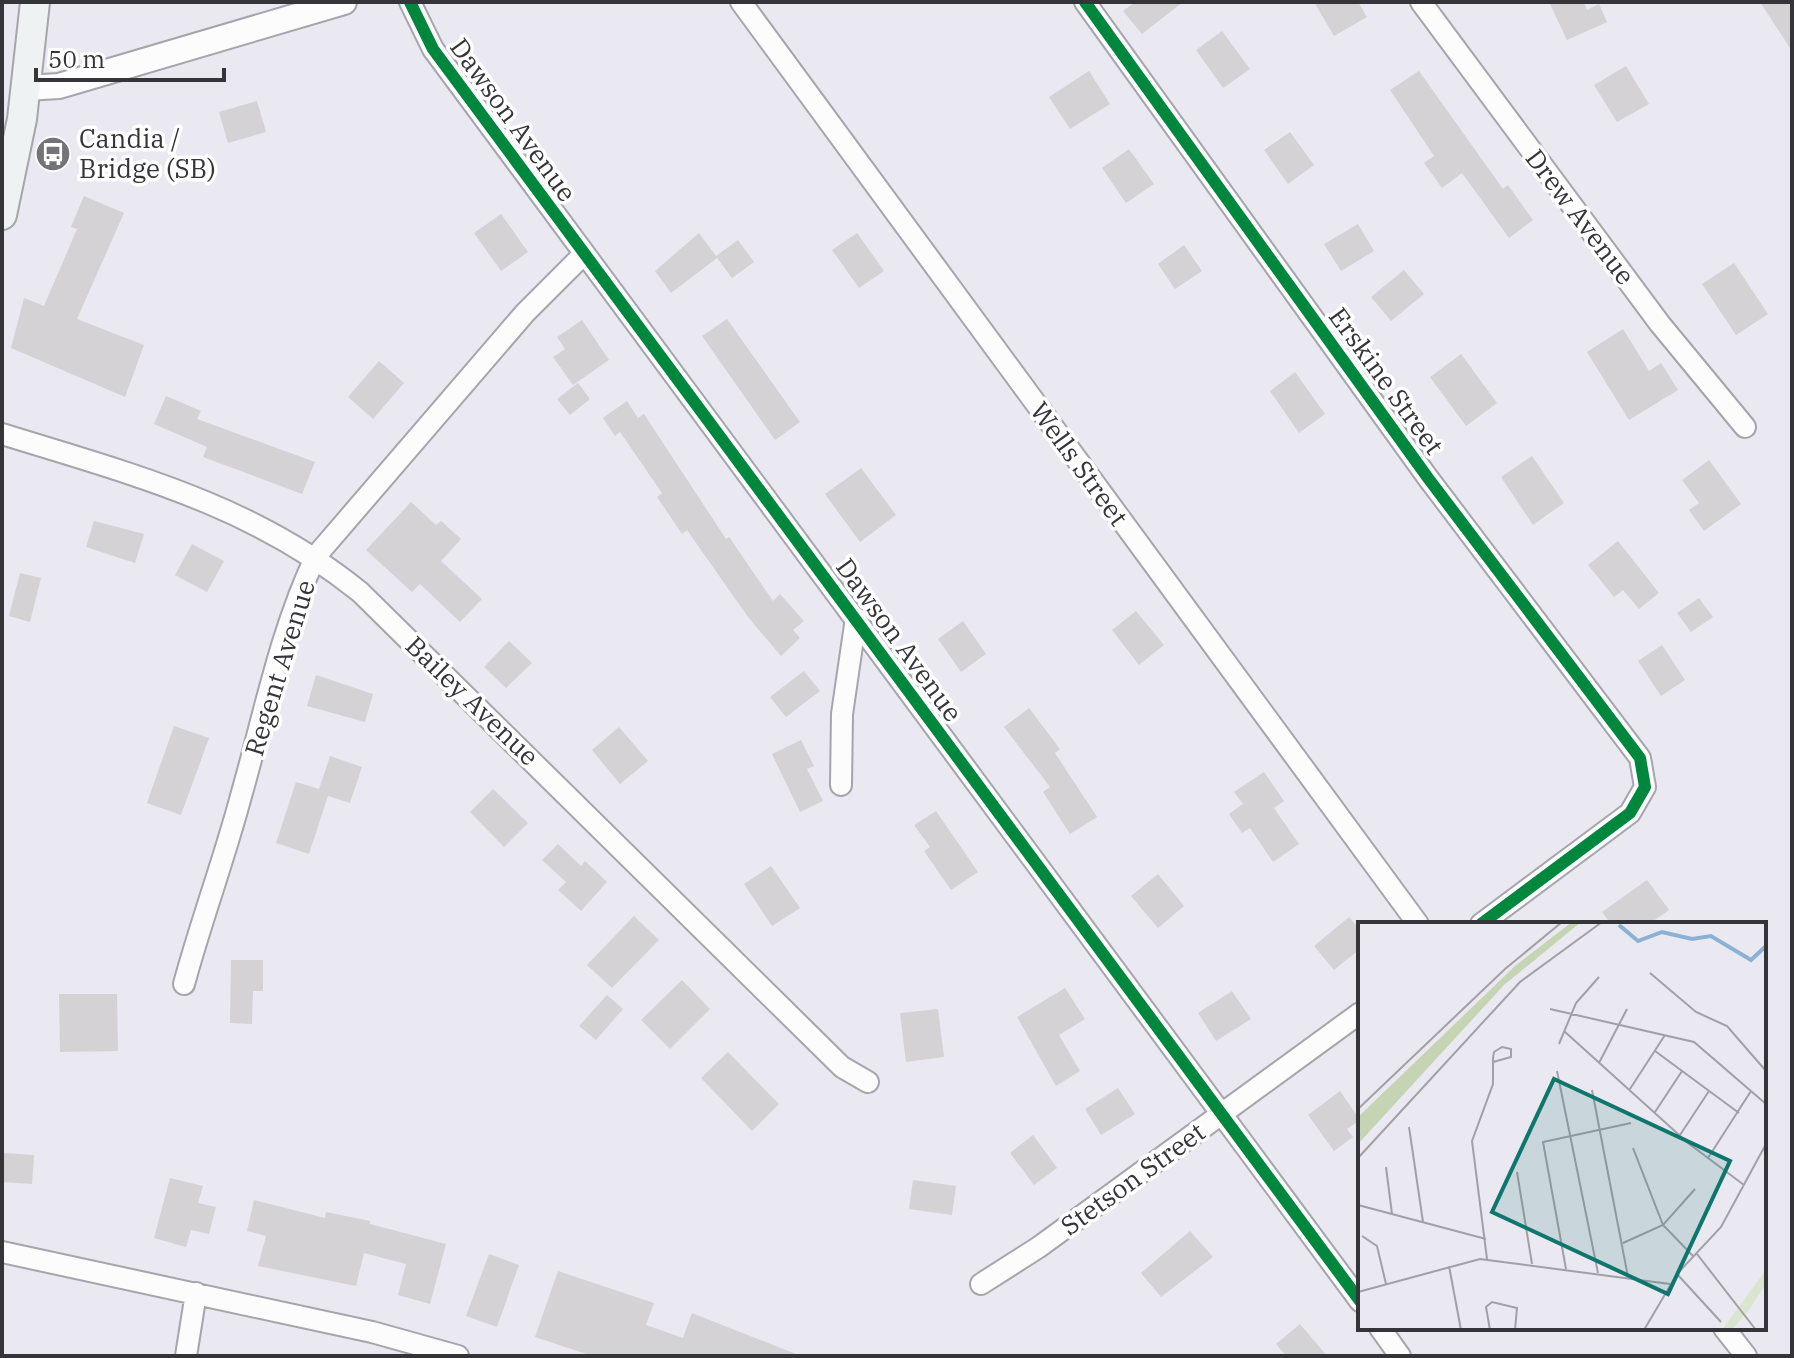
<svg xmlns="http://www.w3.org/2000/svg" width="1794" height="1358" viewBox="0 0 1794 1358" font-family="'IBM Plex Serif',serif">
<rect width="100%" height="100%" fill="#eae8f0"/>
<!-- building -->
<path fill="#d5d2d6" d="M1135,2h48l-41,32 -19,-23z
M1314,2h44l9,15 -33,19z
M1549,2h35l3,8 12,-6 8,18 -40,18z
M1760,2h32v49z
M1222,31l28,38 -27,19 -27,-38z
M1626,66l23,38 -32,18 -23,-37z
M1089,71l21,33 -40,25 -21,-32z
M1419,71l84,118 5,-4 25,35 -24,18 -47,-65 -20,15 -18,-25 10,-7 -44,-66z
M257,101l9,31 -38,11 -9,-31z
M1290,132l24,33 -26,19 -24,-34z
M1129,149l25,35 -28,19 -24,-35z
M84,196l40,17 -47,106 67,26 -19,52 -114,-49 13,-50 20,8 33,-77 -6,-2z
M501,214l27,38 -27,19 -27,-38z
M1358,224l16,27 -33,20 -17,-27z
M699,233l17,23 22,-16 16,22 -22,16 -15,-20 -46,35 -16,-22z
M857,233l27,38 -25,17 -27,-38z
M1184,245l18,26 -27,18 -17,-25z
M1734,263l34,51 -32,21 -34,-51z
M1404,270l20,24 -33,27 -20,-24z
M727,319l73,103 -25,18 -73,-104z
M582,320l27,40 -36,25 -20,-28 12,-8 -8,-12z
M1623,329l26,42 12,-8 17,27 -49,30 -42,-68z
M1461,354l36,49 -31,23 -36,-49z
M379,361l25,22 -31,36 -25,-22z
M1295,372l30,42 -26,19 -29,-42z
M578,383l12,16 -20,16 -13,-16z
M166,396l35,15 -4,8 118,43 -13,32 -99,-37 4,-10 -53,-23z
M627,401l11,17 6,-4 82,125 3,-2 44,64 7,-7 24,27 -11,9 7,8 -19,18 -33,-39 -61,-87 -5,4 -25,-37 5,-4 -42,-61 -5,4 -12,-18z
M1532,456l32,47 -31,22 -32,-48z
M1709,460l32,44 -37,27 -15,-21 10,-7 -17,-23z
M861,468l35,47 -36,27 -35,-48z
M411,502l25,23 5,-4 20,18 -20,22 41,38 -22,23 -40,-38 -8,8 -46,-42z
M94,521l50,13 -9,29 -49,-16z
M1618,541l41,52 -20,16 -16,-19 -9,7 -26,-32z
M192,544l32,17 -17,31 -32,-17z
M20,573l21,5 -11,44 -21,-6z
M1699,598l14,19 -22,15 -14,-19z
M1136,611l28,34 -25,20 -27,-35z
M963,621l23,33 -25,18 -23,-33z
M509,641l23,22 -26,25 -22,-21z
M1662,645l23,35 -24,16 -23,-35z
M804,671l16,20 -34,26 -16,-20z
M316,675l57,19 -8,28 -58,-16z
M1029,708l31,41 -5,4 42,64 -27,17 -27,-42 7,-5 -46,-60z
M174,726l35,12 -28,77 -34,-12z
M619,727l29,34 -28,23 -28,-34z
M801,740l13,26 -7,3 16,32 -23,11 -28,-58z
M330,756l32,11 -12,36 -22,-7 -19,58 -33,-11 20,-61 23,7z
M1264,772l20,29 -10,7 25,36 -26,18 -23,-34 -8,5 -13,-19 14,-10 -9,-12z
M493,789l35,34 -24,24 -34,-35z
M936,811l42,61 -27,18 -27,-39 6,-4 -16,-22z
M558,844l23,22 4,-5 22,21 -26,29 -23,-21 8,-8 -24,-22z
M771,866l29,42 -28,18 -28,-42z
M1158,874l26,32 -26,22 -27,-32z
M1647,880l22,30 -20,14h-38l-9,-12z
M634,916l25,24 -47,48 -25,-23z
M1349,917l11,13v19l-26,21 -20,-24z
M231,960h32v31h-10l-1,33 -22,-1z
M682,980l28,29 -40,40 -29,-29z
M1065,988l20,31 -26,16 21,36 -24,15 -39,-69z
M1232,991l19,28 -35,22 -18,-28z
M59,994h58l1,57 -58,1z
M607,995l16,14 -27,31 -17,-14z
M938,1009l6,48 -38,5 -6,-49z
M728,1052l51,52 -27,27 -51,-53z
M1118,1088l17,26 -34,21 -16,-26z
M1340,1091l20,29 -13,9 6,8 -19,14 -26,-36z
M1033,1135l24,33 -23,17 -24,-32z
M2,1153l32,2 -2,29 -30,-2z
M170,1178l33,8 -5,17 18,4 -7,27 -18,-4 -5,17 -32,-9z
M913,1180l43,6 -4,29 -43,-6z
M254,1200l71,18 1,-6 44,9v3l76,20 -16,60 -32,-9 8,-31 -42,-11 -8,33 -98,-20 8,-30 -19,-5z
M1190,1231l23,26 -52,40 -20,-24z
M489,1254l30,11 -22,62 -31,-11z
M558,1271l96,32 -8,22 37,13 9,-25 109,43h-209l-57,-19z
M1300,1324l27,32h-41l-10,-12z"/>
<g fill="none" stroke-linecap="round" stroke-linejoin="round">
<defs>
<path id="minor" d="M410,2l23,47 927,1252
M741,2l677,922
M1085,2l343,476 212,280 5,29 -15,26 -149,111
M1421,2l239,322 85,103
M2,434c129,40 251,71 358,158l482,475 26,15
M841,785l1,-71 14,-96
M184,984c17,-63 40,-124 57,-188 23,-80 39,-165 75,-240l209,-243 59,-59
M2,1252l370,80 86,24
M981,1284l58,-37 321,-234
M1380,1328l20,28
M1724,1328l22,28
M186,1356l10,-63"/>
<path id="tertiary" d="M26,88l33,-2 285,-84"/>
<path id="secondary" d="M2,215l20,-96 13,-117"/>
</defs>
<!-- minor casing -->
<use href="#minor" stroke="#a6a5ab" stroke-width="24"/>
<!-- tertiary casing -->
<use href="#tertiary" stroke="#a6a5ab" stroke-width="28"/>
<!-- secondary casing -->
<use href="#secondary" stroke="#a6a5ab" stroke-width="32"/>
<!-- minor -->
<use href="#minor" stroke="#fcfcfd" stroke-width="20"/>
<!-- tertiary -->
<use href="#tertiary" stroke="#fcfcfd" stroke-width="24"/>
<!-- secondary -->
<use href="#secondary" stroke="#eff2f2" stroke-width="28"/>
<defs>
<path id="cycleway" d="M410,2l23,47 927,1252
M1085,2l343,476 212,280 5,29 -15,26 -149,111"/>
</defs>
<!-- cycleway casing -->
<use href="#cycleway" stroke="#fff" stroke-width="17"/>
<!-- cycleway -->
<use href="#cycleway" stroke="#00873e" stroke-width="12"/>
</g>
<!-- icons -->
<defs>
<symbol id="bus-disc" viewBox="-11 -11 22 22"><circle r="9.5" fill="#747379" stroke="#fff"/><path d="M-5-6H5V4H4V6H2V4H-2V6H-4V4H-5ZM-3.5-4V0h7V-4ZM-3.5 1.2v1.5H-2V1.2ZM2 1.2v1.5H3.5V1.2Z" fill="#fff"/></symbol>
</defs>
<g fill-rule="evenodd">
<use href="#bus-disc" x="33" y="134" width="40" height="40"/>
</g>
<g text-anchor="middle" stroke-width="7" stroke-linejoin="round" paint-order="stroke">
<!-- street labels -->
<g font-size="26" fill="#353439" stroke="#fff">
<text transform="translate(513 120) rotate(54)" y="9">Dawson Avenue</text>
<text transform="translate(1580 217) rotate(53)" y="9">Drew Avenue</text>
<text transform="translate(1386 381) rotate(54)" y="9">Erskine Street</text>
<text transform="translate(1079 464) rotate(54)" y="9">Wells Street</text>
<text transform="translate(899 640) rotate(54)" y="9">Dawson Avenue</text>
<text transform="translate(280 668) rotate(-73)" y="9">Regent Avenue</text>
<text transform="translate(472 701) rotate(44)" y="9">Bailey Avenue</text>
<text transform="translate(1133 1179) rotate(-36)" y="9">Stetson Street</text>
</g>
<!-- poi labels -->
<g font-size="26" fill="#353439" stroke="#fff" text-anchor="start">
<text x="79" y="148">Candia /<tspan x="79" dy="30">Bridge (SB)</tspan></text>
</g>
</g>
<!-- overview -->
<g transform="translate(1358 922)">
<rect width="408" height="408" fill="#eae8f0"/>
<path d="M408,348v14l-15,23 -19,23h-10z" fill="#dae5cf"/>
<path d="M214,0h9l-77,63 -146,159v-27l157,-151z" fill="#c5d5b4"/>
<path fill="none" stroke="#8bb1d5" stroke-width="4" d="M261,3l19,16 24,-9 30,7 19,-3 40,24 15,-14"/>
<path fill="none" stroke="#a2a0a7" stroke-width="2" d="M292,51l46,39 31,14 39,45M192,87l144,33 72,62M206,109l124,112 56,42M201,122l17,-41 23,-26M297,129l84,62M241,141l28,-54M199,149l41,202M272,167l35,-54M234,168l36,187M0,187l147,-140 57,-47M297,190l27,-41M51,205l14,95M322,213l29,-44M275,226l30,77 31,32M0,236l162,-176 82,-60M350,236l43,-67M28,245l6,47M159,250l15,92M0,283l128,34M4,314l15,10 9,38M265,321l40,-18 32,-36M339,332l59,76M129,337l-15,-118 21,-57v-26l1,-6 8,-5 9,2v8l-18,5M91,344l12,64M208,347l-23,-127 88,-19M319,352l44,48M0,370l122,-33 190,25M132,408l-4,-23 6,-5 25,6 -2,22M286,408l33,-56 44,-47 45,-83"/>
<path fill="#0f766e" fill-opacity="0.15" stroke="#0f766e" stroke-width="4" d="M196,157l176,82 -62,133 -176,-82z"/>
<rect width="408" height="408" fill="none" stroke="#353439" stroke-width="4"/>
</g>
<!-- border -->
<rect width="1794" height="1358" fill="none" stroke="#353439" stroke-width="8"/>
<!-- scale -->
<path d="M36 68v12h188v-12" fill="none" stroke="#353439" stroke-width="4"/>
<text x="48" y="68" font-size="24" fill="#353439" stroke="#ffffff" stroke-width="6" paint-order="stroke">50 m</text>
</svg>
